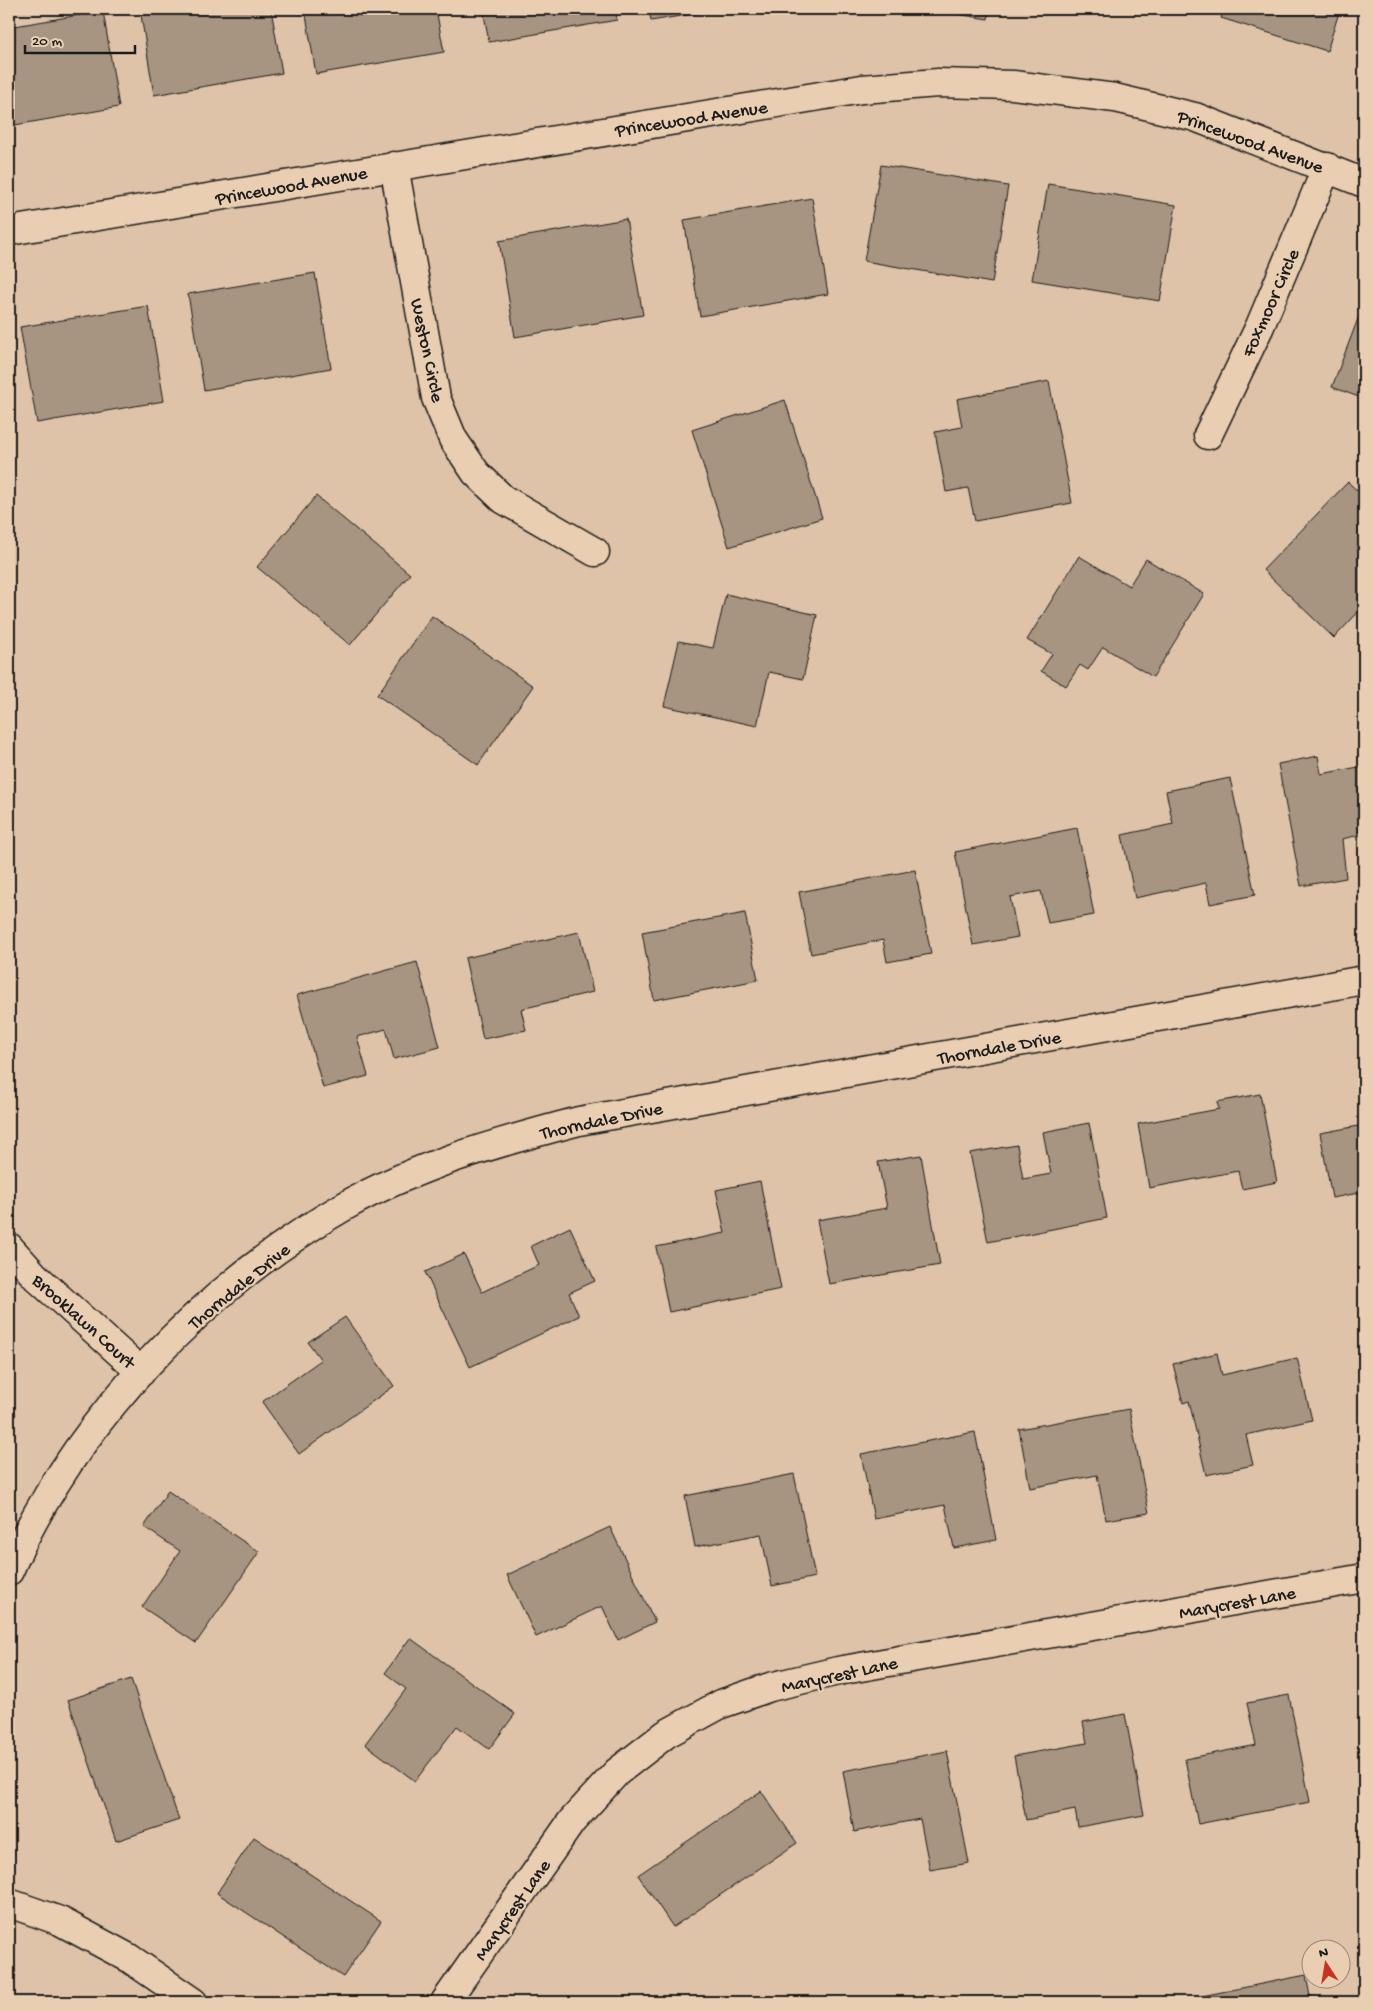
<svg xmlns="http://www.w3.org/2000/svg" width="1373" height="2011" viewBox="0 0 1373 2011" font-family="'Gochi Hand',sans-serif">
<rect width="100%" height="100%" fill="#dec3a8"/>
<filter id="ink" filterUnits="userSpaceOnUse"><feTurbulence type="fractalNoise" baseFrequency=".02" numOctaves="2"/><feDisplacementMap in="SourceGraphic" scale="10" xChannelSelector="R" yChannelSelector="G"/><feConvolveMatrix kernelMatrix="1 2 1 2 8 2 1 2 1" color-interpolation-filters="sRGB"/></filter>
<g filter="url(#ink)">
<!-- building -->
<path fill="#a79481" stroke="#1c1c1c" d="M140,9h131l11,64 -128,22z
M305,9h131l8,43 -128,22z
M483,9h132l2,11 -128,22z
M649,9h73l-71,12z
M925,9h65l-2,10z
M1224,9h116l-13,42 -106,-33z
M103,11l16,96 -110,19v-99z
M881,165l127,21 -16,97 -128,-22z
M1048,184l128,21 -16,96 -128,-21z
M812,198l16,96 -128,22 -16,-96z
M626,219l17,96 -128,22 -16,-96z
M315,273l16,95 -127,22 -16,-96z
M1364,303v96l-32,-12z
M148,306l16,95 -127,22 -17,-96z
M1049,381l23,122 -97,18 -7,-33 -22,4 -11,-60 27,-5 -5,-28z
M785,400l37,118 -93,29 -37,-117z
M1348,482l16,15v109l-30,32 -71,-68z
M316,496l94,78 -60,71 -93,-78z
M1079,556l50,30 17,-27 58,35 -51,83 -50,-30 -15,23 -8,-5 -14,21 -25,-15 11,-17 -25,-14z
M726,594l91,21 -14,64 -34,-7 -12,54 -93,-20 15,-65 34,7z
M432,616l101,70 -55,79 -101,-70z
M1318,756l3,18 43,-8v68l-22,5 4,39 -45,8 -23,-122z
M1230,778l25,117 -45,9 -4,-21 -71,15 -13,-63 51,-11 -7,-33z
M1077,828l17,87 -46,8 -7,-32 -31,6 8,40 -45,8 -18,-93z
M915,870l16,84 -44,8 -4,-22 -72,14 -12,-62z
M745,913l13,67 -104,20 -12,-68z
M579,932l14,60 -72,17 5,21 -43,9 -18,-81z
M417,962l23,85 -46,12 -8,-30 -29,8 11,39 -45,12 -26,-93z
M1260,1094l17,88 -35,7 -4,-18 -89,17 -11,-64 81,-15 -2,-7z
M1089,1123l18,95 -119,24 -18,-89 47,-8 6,34 28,-5 -8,-42z
M1364,1125v67l-32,6 -12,-65z
M921,1155l19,110 -111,19 -12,-64 70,-12 -9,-46z
M760,1181l21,108 -112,23 -13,-65 69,-14 -9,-43z
M570,1227l25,54 -26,12 10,23 -109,51 -45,-95 39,-18 18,38 57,-27 -8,-19z
M345,1317l49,69 -95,68 -37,-52 59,-42 -13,-18z
M1217,1353l5,22 75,-17 15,62 -66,15 7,30 -47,10 -17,-74 -6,2 -10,-39z
M1129,1409l20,104 -43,7 -9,-45 -67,13 -11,-59z
M975,1432l21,108 -42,8 -9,-43 -71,14 -13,-65z
M794,1474l21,103 -43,9 -11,-52 -66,13 -10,-51z
M168,1491l91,61 -63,91 -54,-36 38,-56 -36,-24z
M610,1527l45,95 -37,18 -16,-34 -66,31 -29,-62z
M410,1638l105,76 -26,35 -32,-23 -42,55 -50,-37 41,-55 -21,-16z
M131,1679l48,141 -63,21 -48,-141z
M1289,1695l21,107 -112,22 -13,-65 71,-14 -9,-42z
M1125,1714l19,101 -66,12 -3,-17 -49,10 -12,-64 73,-13 -4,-21z
M947,1751l22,112 -39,7 -10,-51 -66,13 -11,-61z
M761,1791l36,52 -124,84 -35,-52z
M254,1837l127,84 -38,56 -126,-84z
M1306,1975l5,27h-113l-1,-5z"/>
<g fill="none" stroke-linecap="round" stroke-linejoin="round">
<defs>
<path id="street" d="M394,166l42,232 17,41 23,34 27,26 92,53
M9,231l853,-142 76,-6 75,2 102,13 80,19 169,66
M1208,435l52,-109 67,-159
M9,1247l27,30 105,95
M9,1571c65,-149 196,-285 336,-365 72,-41 154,-64 234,-85l785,-141
M9,1903l51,18 69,37 64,44
M445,2002l127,-181 45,-49 49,-38 55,-30 49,-17 68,-16 526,-93"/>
</defs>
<!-- street casing -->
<use href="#street" stroke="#1c1c1c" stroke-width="31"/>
<!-- street -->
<use href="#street" stroke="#eaceb1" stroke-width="28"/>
</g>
</g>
<g text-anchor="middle" stroke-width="4.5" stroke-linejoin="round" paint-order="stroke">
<!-- street labels -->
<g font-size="19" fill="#1c1c1c" stroke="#eaceb1">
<text transform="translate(691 117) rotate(-9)" y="7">Princewood Avenue</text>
<text transform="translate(1251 140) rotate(20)" y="7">Princewood Avenue</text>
<text transform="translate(291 184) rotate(-10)" y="7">Princewood Avenue</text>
<text transform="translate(1269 302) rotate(-66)" y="7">Foxmoor Circle</text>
<text transform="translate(429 350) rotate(78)" y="7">Weston Circle</text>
<text transform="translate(999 1046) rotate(-10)" y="7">Thorndale Drive</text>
<text transform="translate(601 1119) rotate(-12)" y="7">Thorndale Drive</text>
<text transform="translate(238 1285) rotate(-39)" y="7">Thorndale Drive</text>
<text transform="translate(85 1320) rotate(42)" y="7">Brooklawn Court</text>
<text transform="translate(1237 1601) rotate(-10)" y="7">Marycrest Lane</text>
<text transform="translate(839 1673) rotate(-12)" y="7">Marycrest Lane</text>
<text transform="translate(511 1909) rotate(-55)" y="7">Marycrest Lane</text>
</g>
</g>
<!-- margin -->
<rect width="1373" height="2011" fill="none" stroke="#eaceb1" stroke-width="30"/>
<rect x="15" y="15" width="1343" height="1981" fill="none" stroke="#1c1c1c" stroke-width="2" filter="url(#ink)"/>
<!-- north arrow -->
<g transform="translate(1326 1964) rotate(348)"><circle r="24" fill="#eaceb1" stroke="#988775"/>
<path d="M0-4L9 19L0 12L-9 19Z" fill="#c8321e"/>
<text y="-8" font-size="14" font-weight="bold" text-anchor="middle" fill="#1c1c1c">N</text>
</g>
<!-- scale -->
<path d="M25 45v8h110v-8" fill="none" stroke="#1c1c1c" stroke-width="2.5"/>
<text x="32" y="45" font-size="15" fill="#1c1c1c" stroke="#eaceb1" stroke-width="4" paint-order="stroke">20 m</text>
</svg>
